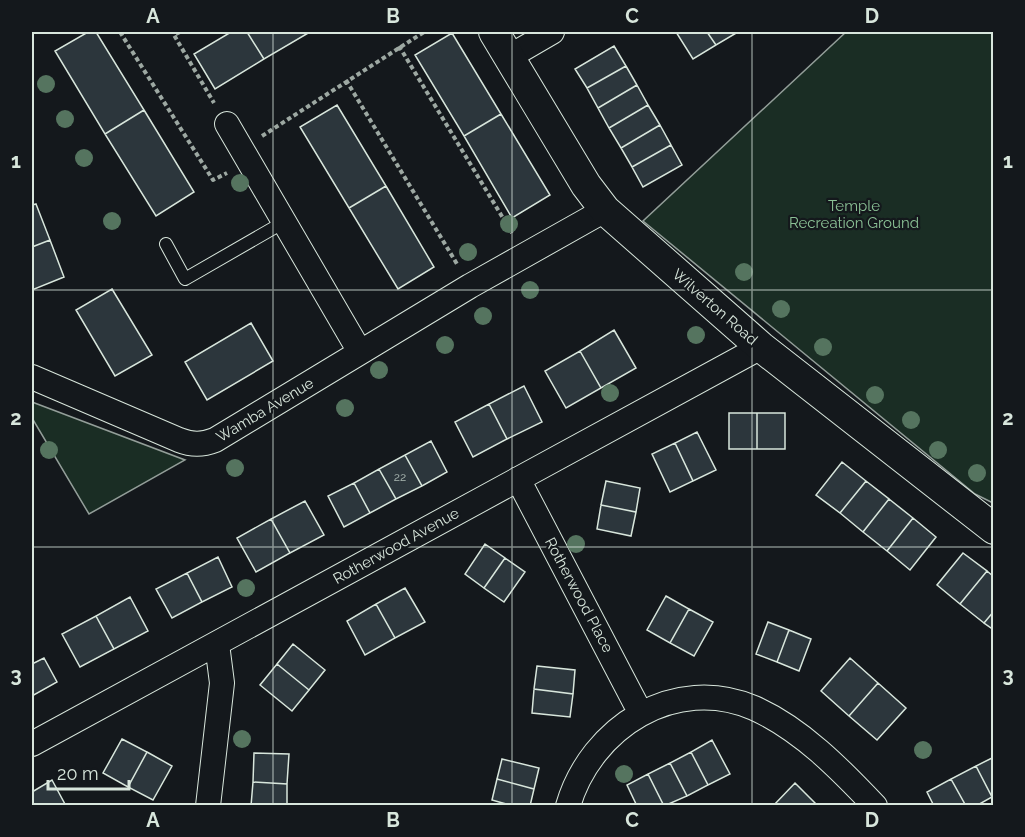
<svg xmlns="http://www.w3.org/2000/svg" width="1025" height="837" viewBox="0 0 1025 837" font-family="Raleway,sans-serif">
<rect width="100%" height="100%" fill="#14181c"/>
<!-- green -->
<path fill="#1a2d24" stroke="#939e99" stroke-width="1.5" d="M846,32h147v471l-18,-9 -332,-273z
M32,402l153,58 -96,54 -57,-96z"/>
<!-- building -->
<path fill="#2c363c" stroke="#d8e6dc" stroke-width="1.5" d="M88,32h8l48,78 -39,24 -50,-83z
M231,32h16l17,27 -49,30 -21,-35z
M247,32h63l-46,27z
M676,32h31l9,13 -23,14z
M707,32h31l-22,13z
M452,33l49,81 -37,22 -49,-81z
M614,46l12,20 -39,22 -12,-19z
M626,66l11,19 -39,23 -11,-20z
M637,85l11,20 -39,23 -11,-20z
M337,105l49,81 -37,22 -49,-81z
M648,105l12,20 -39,23 -12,-20z
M144,110l50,82 -38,24 -51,-82z
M501,114l49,81 -38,23 -48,-82z
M660,125l11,20 -39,22 -11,-19z
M671,145l11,20 -39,22 -11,-20z
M386,186l48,81 -36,22 -49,-81z
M36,204l14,36 -18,7v-42z
M50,240l14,37 -32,13v-43z
M112,289l40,66 -37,21 -39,-66z
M251,323l22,38 -66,39 -22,-38z
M614,330l22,38 -35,20 -21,-37z
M580,351l21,37 -35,20 -21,-37z
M524,386l18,36 -35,17 -18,-35z
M489,404l18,35 -34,18 -18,-35z
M729,413h28v36h-28z
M757,413h28v36h-28z
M697,432l19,38 -23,11 -18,-38z
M431,441l16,31 -25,14 -17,-31z
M675,443l18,38 -23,11 -18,-38z
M405,455l17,31 -26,13 -17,-30z
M842,462l24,19 -26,32 -24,-18z
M379,469l17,30 -26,14 -16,-30z
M606,481l34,7 -4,24 -35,-7z
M866,481l23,18 -26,33 -23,-19z
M354,483l16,30 -26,14 -16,-31z
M889,499l24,19 -26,33 -24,-19z
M305,501l19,34 -34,18 -19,-34z
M601,505l35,7 -5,24 -34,-7z
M913,518l23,19 -26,33 -23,-19z
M271,519l19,34 -34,19 -19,-34z
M485,544l20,14 -21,30 -19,-14z
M963,553l24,18 -27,33 -23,-19z
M218,557l14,30 -30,15 -15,-29z
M505,558l20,14 -21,30 -20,-14z
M987,571l7,6v34l-10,12 -24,-19z
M187,573l15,29 -30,16 -16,-29z
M405,588l20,34 -30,16 -19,-34z
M666,596l23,13 -19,34 -23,-13z
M130,597l18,34 -34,18 -18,-33z
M376,604l19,34 -30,17 -18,-34z
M689,609l24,13 -19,34 -24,-13z
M994,611v19l-10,-7z
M96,616l18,33 -34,18 -18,-33z
M768,622l21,8 -12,32 -21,-8z
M789,630l22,9 -12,32 -22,-9z
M293,644l32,26 -16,20 -32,-26z
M44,658l13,24 -25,14v-32z
M850,658l28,25 -29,33 -28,-25z
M277,664l32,26 -17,21 -32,-26z
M537,666l38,4 -2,24 -39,-5z
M878,683l28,25 -29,32 -28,-24z
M534,689l39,5 -3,23 -38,-4z
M122,739l25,13 -19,35 -25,-14z
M712,740l18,34 -22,11 -17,-33z
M147,752l25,14 -19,34 -25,-13z
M691,752l17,33 -21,11 -17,-33z
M254,753l35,1 -2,30 -34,-2z
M994,757v39l-2,1 -16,-31z
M502,759l37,9 -5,21 -37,-10z
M670,763l17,33 -23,10 -16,-32z
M976,766l16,31 -16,9h-10l-15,-27z
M648,774l16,32h-27l-10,-21z
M497,779l37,10 -4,17h-17l-21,-6z
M951,779l15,27h-32l-7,-14z
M52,780l14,26h-34v-14z
M253,782l34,2v22h-36z
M795,783l23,23h-45z"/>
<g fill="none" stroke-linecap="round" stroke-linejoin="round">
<defs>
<path id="service" d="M166,244l19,35 99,-57"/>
<path id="minor" d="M509,57l43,-25
M227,124l133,228
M32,377l147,63c13,5 23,5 36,0l255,-154 135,-76
M518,479l122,233
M32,744l729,-397
M208,806l14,-123 -5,-39
M568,806c23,-79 107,-132 186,-98 47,21 86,61 121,98"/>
<path id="tertiary" d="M494,32l92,153 19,25 156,137 233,182"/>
</defs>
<!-- service casing -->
<use href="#service" stroke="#d8e6dc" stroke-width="14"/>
<!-- minor casing -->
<use href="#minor" stroke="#d8e6dc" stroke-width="26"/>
<!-- tertiary casing -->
<use href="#tertiary" stroke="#d8e6dc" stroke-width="32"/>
<!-- path -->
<path stroke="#9da8a2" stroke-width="4" stroke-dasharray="4.5 3" stroke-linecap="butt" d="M120,32l93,148 14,-7
M180,32l-6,3 40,68
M399,46l113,187
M346,80l111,184
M262,136l162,-104"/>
<!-- service -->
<use href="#service" stroke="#14181c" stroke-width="12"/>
<!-- minor -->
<use href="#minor" stroke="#14181c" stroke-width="24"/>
<!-- tertiary -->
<use href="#tertiary" stroke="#14181c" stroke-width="30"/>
</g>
<!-- trees -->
<g fill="#55745f">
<circle cx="46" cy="84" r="9"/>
<circle cx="65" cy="119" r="9"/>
<circle cx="84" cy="158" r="9"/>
<circle cx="240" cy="183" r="9"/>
<circle cx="112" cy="221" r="9"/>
<circle cx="509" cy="224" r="9"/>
<circle cx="468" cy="252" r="9"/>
<circle cx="744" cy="272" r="9"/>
<circle cx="530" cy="290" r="9"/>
<circle cx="781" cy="309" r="9"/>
<circle cx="483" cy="316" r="9"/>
<circle cx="696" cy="335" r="9"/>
<circle cx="445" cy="345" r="9"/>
<circle cx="823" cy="347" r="9"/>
<circle cx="379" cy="370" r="9"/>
<circle cx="610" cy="393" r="9"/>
<circle cx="875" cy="395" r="9"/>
<circle cx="345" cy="408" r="9"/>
<circle cx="911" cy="420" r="9"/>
<circle cx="49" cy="450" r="9"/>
<circle cx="938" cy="450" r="9"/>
<circle cx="235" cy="468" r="9"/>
<circle cx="977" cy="473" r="9"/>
<circle cx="576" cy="544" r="9"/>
<circle cx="246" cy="588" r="9"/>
<circle cx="242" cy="739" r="9"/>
<circle cx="923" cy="750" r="9"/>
<circle cx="624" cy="774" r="9"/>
</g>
<!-- grid -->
<path fill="none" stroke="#d8e6dc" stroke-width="1.5" stroke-opacity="0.55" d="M273,32v774M512,32v774M752,32v774M32,290h962M32,547h962"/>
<g text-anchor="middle" stroke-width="4.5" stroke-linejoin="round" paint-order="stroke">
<!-- number labels -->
<g font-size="12" fill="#adbab4">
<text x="400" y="481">22</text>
</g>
<!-- park labels -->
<g font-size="15" fill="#8ac095" stroke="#14181c">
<text x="854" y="211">Temple<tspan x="854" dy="17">Recreation Ground</tspan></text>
</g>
<!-- street labels -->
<g font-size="15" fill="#d8e6dc" stroke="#14181c">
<text transform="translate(715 307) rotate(41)" y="5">Wilverton Road</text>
<text transform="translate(265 410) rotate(-31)" y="5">Wamba Avenue</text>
<text transform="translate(396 546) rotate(-29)" y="5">Rotherwood Avenue</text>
<text transform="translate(579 595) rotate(62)" y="5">Rotherwood Place</text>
</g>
</g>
<!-- border -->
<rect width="1025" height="837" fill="none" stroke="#14181c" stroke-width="66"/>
<!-- scale -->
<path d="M48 780v9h81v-9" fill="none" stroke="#d8e6dc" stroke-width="3"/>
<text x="57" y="780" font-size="18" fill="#d8e6dc" stroke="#14181c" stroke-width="4.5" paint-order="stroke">20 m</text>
<rect x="33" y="33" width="959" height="771" fill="none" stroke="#d8e6dc" stroke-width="2"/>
<g font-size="20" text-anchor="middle" font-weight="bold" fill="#d8e6dc">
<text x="153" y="23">A</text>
<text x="393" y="23">B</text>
<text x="632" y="23">C</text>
<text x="872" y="23">D</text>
<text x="16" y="168">1</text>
<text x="1008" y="168">1</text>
<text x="16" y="425">2</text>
<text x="1008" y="425">2</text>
<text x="16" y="682">3</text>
<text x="1008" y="682">3</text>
<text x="153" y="827">A</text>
<text x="393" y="827">B</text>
<text x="632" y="827">C</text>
<text x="872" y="827">D</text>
</g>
</svg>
